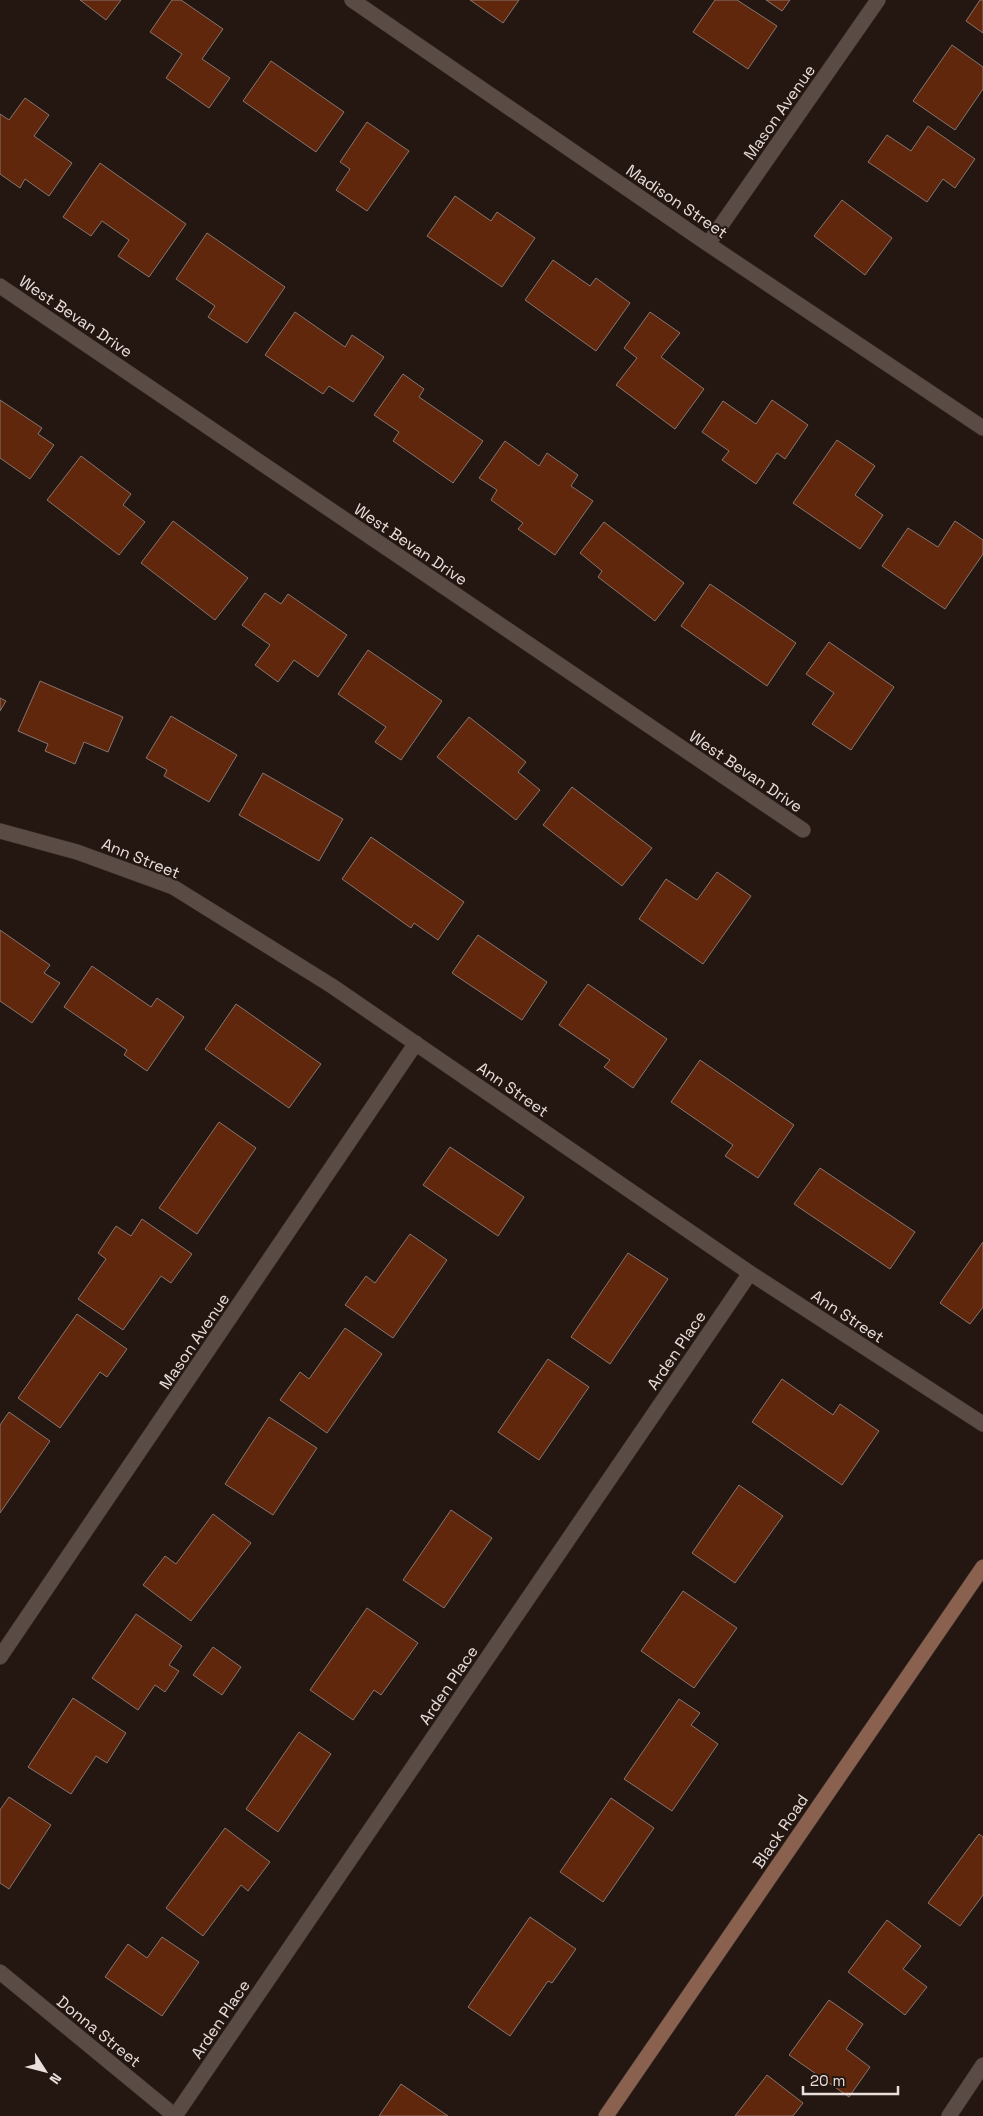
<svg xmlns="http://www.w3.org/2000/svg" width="983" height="2116" viewBox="0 0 983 2116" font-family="'Space Grotesk',sans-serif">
<rect width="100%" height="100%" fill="#241712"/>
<!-- building -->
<path fill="#60270c" stroke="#86756f" d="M80,0h41l-15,20z
M172,0h9l42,29 -21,30 28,19 -21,30 -43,-30 16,-24 -32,-22z
M470,0h49l-16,23z
M715,0h22l40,26 -29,43 -55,-37z
M766,0h24l-8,11z
M980,0h3v33l-17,-12z
M952,45l31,22v22l-28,41 -42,-29z
M271,61l73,51 -28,40 -73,-51z
M25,98l24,17 -15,21 38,27 -23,33 -24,-17 -5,9 -20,-14v-60l9,6z
M367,122l42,29 -42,60 -31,-21 14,-21 -10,-7z
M928,126l47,33 -20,29 -12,-9 -16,23 -59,-40 19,-27 24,16z
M100,163l86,61 -37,53 -31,-21 11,-16 -27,-19 -11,15 -28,-19z
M455,196l36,25 6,-9 38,26 -33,49 -75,-51z
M842,200l50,38 -27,37 -51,-39z
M207,233l78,54 -38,56 -39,-26 7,-11 -39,-27z
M553,260l37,26 6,-8 34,25 -34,48 -71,-51z
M295,312l50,35 7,-12 32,22 -31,45 -24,-16 -6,8 -58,-39z
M650,312l30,21 -19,24 43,32 -29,40 -59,-44 21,-27 -13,-10z
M403,374l21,15 -5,8 64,44 -30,42 -60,-42 6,-9 -25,-17z
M0,400l42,28 -4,6 16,11 -24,34 -30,-21z
M772,400l36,25 -23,34 -8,-6 -21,31 -34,-24 7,-9 -27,-19 21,-31 33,23z
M837,440l38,26 -20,29 28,20 -23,34 -67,-46z
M505,441l34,25 8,-13 31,22 -7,11 22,15 -38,54 -37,-26 5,-6 -32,-23 6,-10 -18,-12z
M81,456l50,38 -8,11 22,17 -26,33 -72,-55z
M173,521l75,57 -33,42 -74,-57z
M955,521l28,19v14l-38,55 -63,-43 26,-38 30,19z
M604,522l80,61 -29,38 -57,-44 4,-6 -22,-18z
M710,584l86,59 -29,43 -86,-60z
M265,593l16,11 7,-10 59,41 -29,42 -24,-17 -16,22 -23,-17 15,-20 -28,-20z
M829,642l65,45 -43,63 -39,-26 22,-31 -28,-19z
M368,650l74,51 -41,59 -26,-18 11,-15 -48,-33z
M40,681l83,36 -15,35 -24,-10 -9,22 -30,-13 3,-7 -30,-13z
M0,698l6,3 -6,10z
M171,716l66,39 -28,47 -45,-26 3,-6 -21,-12z
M469,717l57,45 -8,10 22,18 -24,30 -79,-63z
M263,773l80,46 -24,42 -80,-46z
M572,787l80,61 -30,38 -79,-61z
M371,837l93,65 -26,38 -24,-17 -3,5 -69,-49z
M717,872l34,24 -48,68 -64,-45 27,-40 31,21z
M0,930l50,35 -6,8 16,10 -28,40 -32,-22z
M478,935l69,47 -25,38 -70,-47z
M92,966l59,41 6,-9 27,19 -37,54 -23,-16 3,-5 -63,-43z
M588,984l79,55 -34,49 -29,-21 6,-7 -51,-35z
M236,1004l85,60 -32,44 -84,-59z
M700,1060l94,65 -36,53 -33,-22 8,-11 -62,-43z
M219,1122l37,26 -59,86 -38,-26z
M450,1147l74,50 -26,39 -75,-51z
M820,1168l95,64 -25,37 -96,-65z
M142,1219l50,35 -21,29 -10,-7 -38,54 -45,-31 28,-40 -8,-6 18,-27 15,10z
M410,1234l37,26 -54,78 -48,-33 21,-29 9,7z
M983,1242v65l-13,17 -30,-21z
M628,1253l40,26 -58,85 -39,-27z
M77,1314l50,35 -20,28 -7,-5 -40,56 -42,-30z
M345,1328l37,26 -55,79 -47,-33 20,-28 9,7z
M548,1359l41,28 -50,73 -41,-28z
M782,1379l51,36 7,-11 39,27 -37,54 -90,-63z
M9,1412l41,29 -50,72v-88z
M269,1417l48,31 -44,67 -48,-31z
M739,1485l44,31 -48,67 -43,-30z
M451,1510l41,28 -48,70 -41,-28z
M213,1514l38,29 -60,78 -48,-36 22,-29 11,8z
M683,1591l54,37 -43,60 -53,-37z
M367,1608l51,35 -37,52 -7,-5 -21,30 -43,-30z
M136,1614l46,32 -13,19 10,6 -14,21 -10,-7 -17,25 -46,-32z
M213,1647l28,20 -19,28 -29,-20z
M73,1698l53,35 -19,30 -11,-7 -25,38 -43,-27z
M679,1699l21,14 -9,12 27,19 -46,67 -48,-32z
M299,1732l32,22 -53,78 -32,-23z
M9,1797l42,28 -42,64 -9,-6v-73z
M611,1798l43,30 -51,74 -43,-30z
M225,1828l45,34 -22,29 -7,-6 -38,51 -37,-28z
M979,1834l4,3v58l-23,31 -32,-23z
M530,1917l46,32 -24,34 -4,-2 -38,55 -42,-29z
M887,1920l34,26 -18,23 24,18 -22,28 -57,-43z
M162,1937l37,25 -37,54 -57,-39 23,-33 19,14z
M829,2000l34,24 -17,25 24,18 -21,30 -60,-42z
M767,2075l36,28 -10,13h-58z
M401,2084l47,32h-69z"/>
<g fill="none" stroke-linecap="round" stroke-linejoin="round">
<defs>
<path id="street" d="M352,0l356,244 275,184
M708,244l170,-244
M0,286l803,544
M0,831l77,21 96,35 159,99 418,287 233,151
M0,1657l416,-614
M0,1972l175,144
M175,2116l575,-843
M949,2116l34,-51"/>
<path id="secondary" d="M606,2116l377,-549"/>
</defs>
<!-- street casing -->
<use href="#street" stroke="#39302e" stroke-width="16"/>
<!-- secondary casing -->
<use href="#secondary" stroke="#39302e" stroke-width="16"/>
<!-- street -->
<use href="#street" stroke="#5a4b45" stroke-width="15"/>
<!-- secondary -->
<use href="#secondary" stroke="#8a604f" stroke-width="15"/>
</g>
<g text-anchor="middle" stroke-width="4" stroke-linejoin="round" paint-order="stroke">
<!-- street labels -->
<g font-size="16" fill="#e9dfdc" stroke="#241712">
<text transform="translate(779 112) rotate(-55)" y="6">Mason Avenue</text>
<text transform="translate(677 201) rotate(34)" y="6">Madison Street</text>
<text transform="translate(76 316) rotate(34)" y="6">West Bevan Drive</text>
<text transform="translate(411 544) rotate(34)" y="6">West Bevan Drive</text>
<text transform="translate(746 771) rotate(34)" y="6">West Bevan Drive</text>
<text transform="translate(141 858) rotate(22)" y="6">Ann Street</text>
<text transform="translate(513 1089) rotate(35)" y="6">Ann Street</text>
<text transform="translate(848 1316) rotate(33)" y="6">Ann Street</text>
<text transform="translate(194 1341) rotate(-56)" y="6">Mason Avenue</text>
<text transform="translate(676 1350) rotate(-56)" y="6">Arden Place</text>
<text transform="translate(448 1685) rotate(-56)" y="6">Arden Place</text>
<text transform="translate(780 1831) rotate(-56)" y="6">Black Road</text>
<text transform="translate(220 2019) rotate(-56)" y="6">Arden Place</text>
<text transform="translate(99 2031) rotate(39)" y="6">Donna Street</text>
</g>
</g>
<!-- north arrow -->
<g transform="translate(45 2071) rotate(126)" stroke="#241712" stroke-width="4" paint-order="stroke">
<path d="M0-4L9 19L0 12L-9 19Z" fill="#e9dfdc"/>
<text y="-8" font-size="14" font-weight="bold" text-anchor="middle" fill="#e9dfdc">N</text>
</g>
<!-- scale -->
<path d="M803 2086v8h95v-8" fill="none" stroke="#e9dfdc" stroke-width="2.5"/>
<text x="810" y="2086" font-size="15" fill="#e9dfdc" stroke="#241712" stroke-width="4" paint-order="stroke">20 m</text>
</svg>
